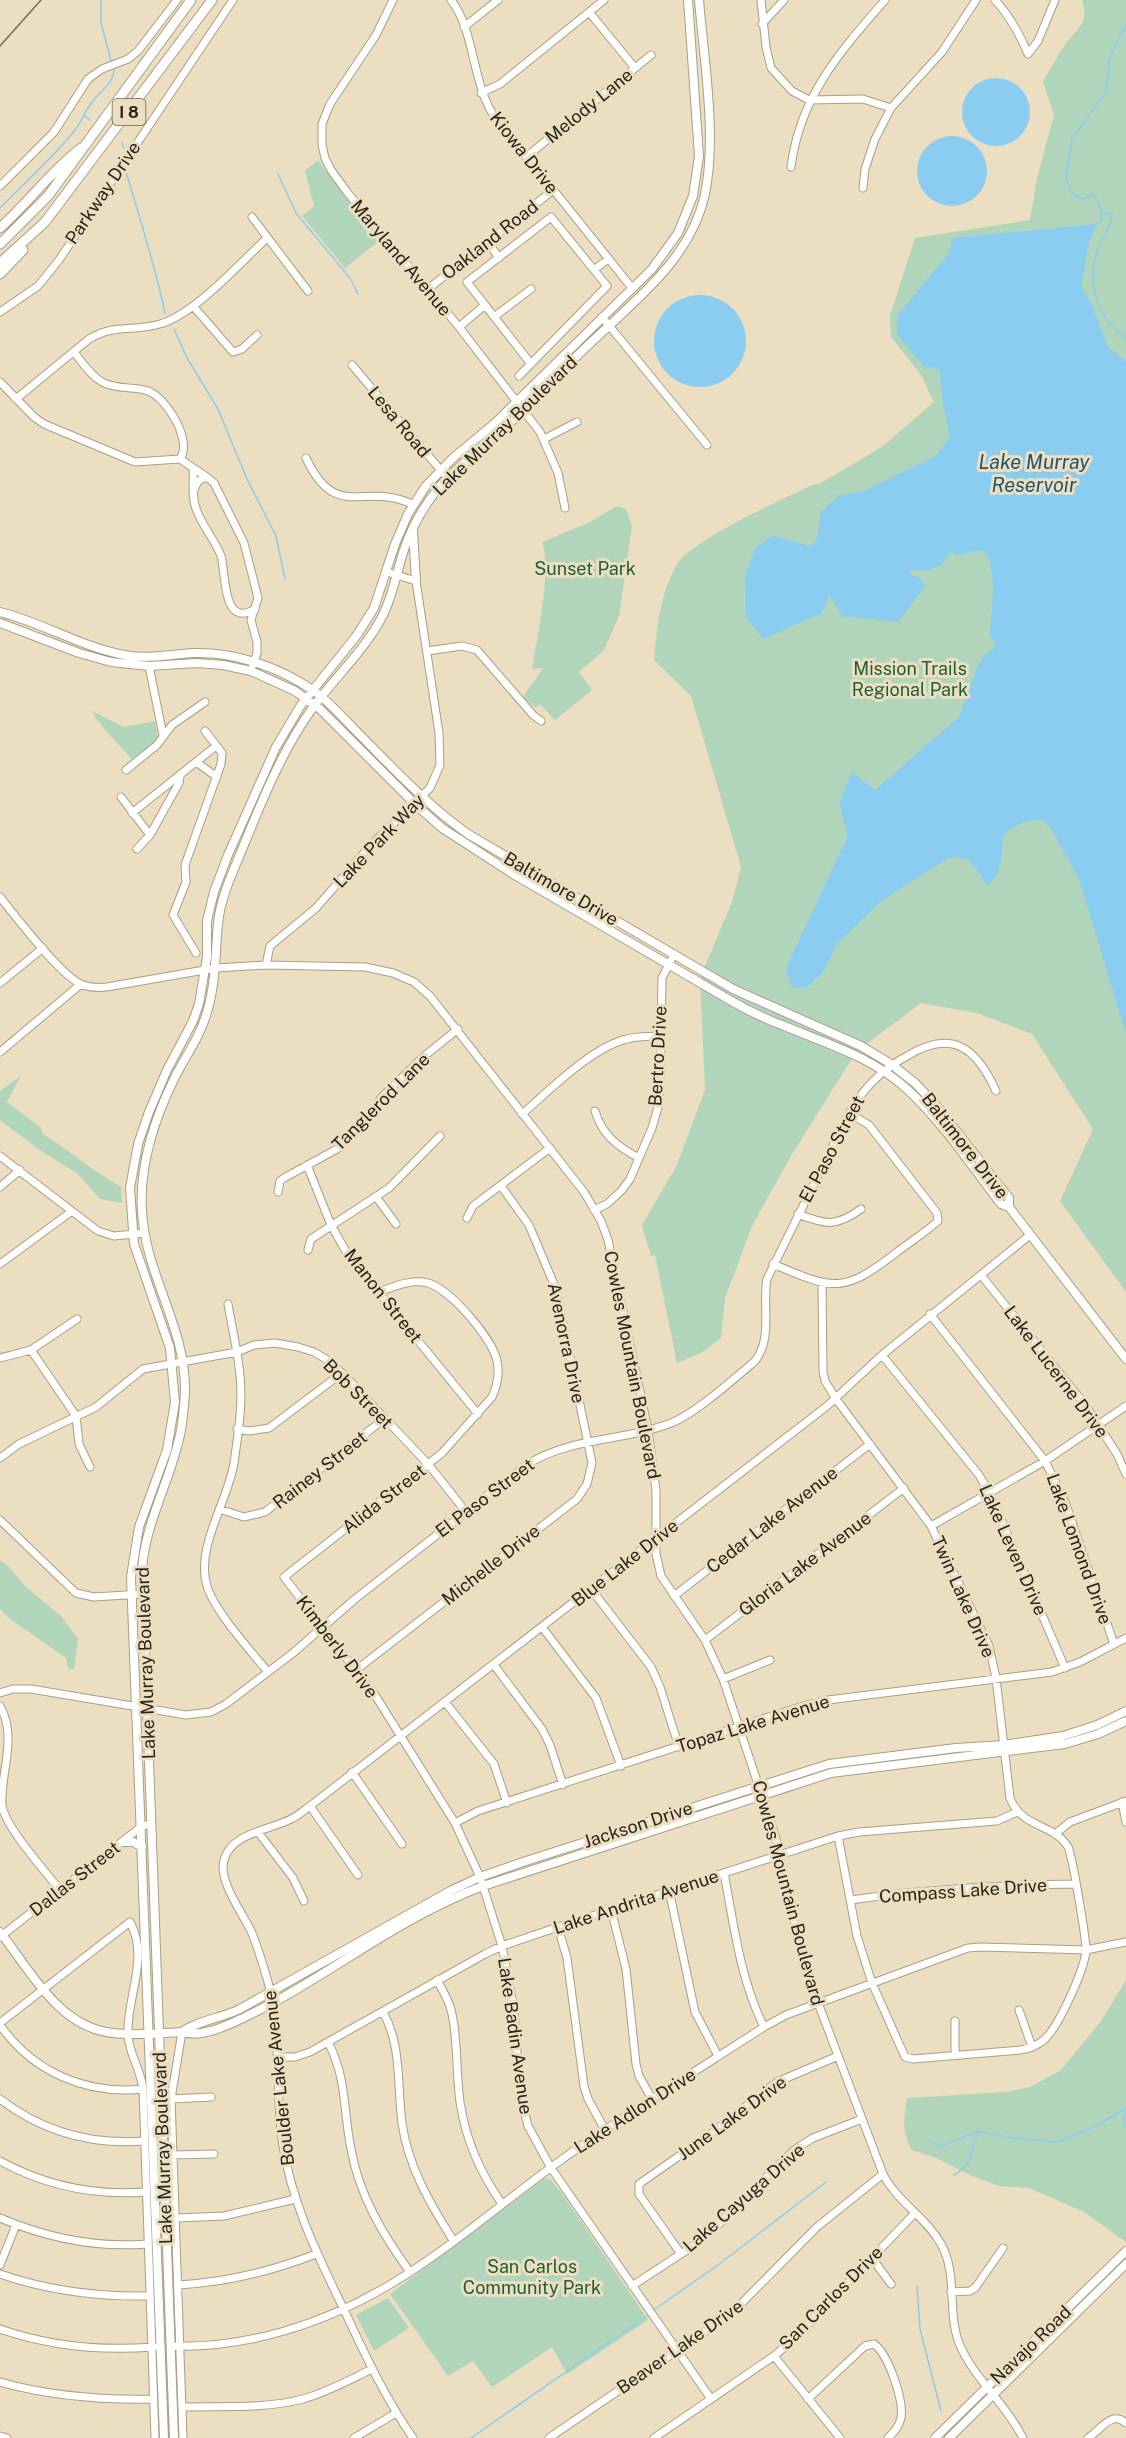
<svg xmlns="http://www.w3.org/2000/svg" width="1126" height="2438" viewBox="0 0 1126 2438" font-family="'Public Sans',sans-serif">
<rect width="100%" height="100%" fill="#ecdec1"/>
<!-- green -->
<path fill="#b0d5bb" d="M1082,0h44v1292l-66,-91 33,-72 -61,-95 -55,-21 -56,-10 -65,49 -65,104 -39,70 -27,72 -4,40 -20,15 -24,10 -22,-108 -4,1 -9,-31 34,-58 29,-77 -5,-112 32,-76 9,-35 -50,-171 -37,-36c3,-33 6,-65 22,-94 13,-25 105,-66 134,-80l11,-3 62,-37 51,-44 -13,-27 -30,-38 -1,-21 25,-78 115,-18 7,-42 17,-63 -11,-33c7,-13 14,-26 22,-37 11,-17 25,-20 17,-45z
M318,160l61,81 -34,27 -43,-52 12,-10 -9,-35z
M617,506l9,3 6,17 -13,90 -15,34 -25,22 13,18 -37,30 -15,-16 -5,4 -12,-11 20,-29 -11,1c5,-31 20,-100 10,-127l46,-19z
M92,711l32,16 31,-6 3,17 -24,24c-13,-17 -33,-33 -42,-51z
M21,1076l-14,26 34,26 2,6c27,17 50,37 78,53l1,16 -22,-4 -22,-25 -37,-23 -41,-31v-29z
M0,1560l7,5 18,21 36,30 17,23 -4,30 -6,-1 -2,-10 -56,-39 -10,-10z
M1126,1980v262l-42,-30 -25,-11 -30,-13 -30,-2 -27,-10 -36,-18 -24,-8c-11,-18 -8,-32 -5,-52l100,-6 23,-5 31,-17 40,-49z
M545,2178l5,1 14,17 84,124 -81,54 -15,-27 -60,40 -19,-26 -25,15 -58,-82z
M388,2298l21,30 -35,23 -18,-36z"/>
<!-- water -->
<path fill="#8bcdf0" d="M962 112a34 34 0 1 1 68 0a34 34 0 1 1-68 0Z
M917 171a35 35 0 1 1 70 0a35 35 0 1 1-70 0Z
M1097,224l-8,19 -8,43 12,22 15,39 18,14v673l-47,-155 -28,-50 -8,-9c-17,-1 -28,4 -40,16 -1,19 0,36 -15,49l-19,-25 -19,-3 -69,44 -45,44 -13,27 -17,16h-14l-6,-20 62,-132 -9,-33 13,-31 23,18 84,-73 18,-49 7,-12 11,-9v-5c-7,-6 -6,-11 -4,-18 1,-20 7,-62 -9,-74l-24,5 -6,-2 -5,2c-3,16 -22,16 -36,15l-2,3 3,3 7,1 6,9 -27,36 -56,-6 -13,-21 -7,18 -59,26 -17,-22 -1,-41 11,-29 17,-11 38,10 6,-7 4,-27 18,-17 24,-3 73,-36 14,-19 -8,-39 -2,-28 -17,-4 -26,-32v-18l52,-63 4,-15z
M654 341a46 46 0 1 1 92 0a46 46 0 1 1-92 0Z"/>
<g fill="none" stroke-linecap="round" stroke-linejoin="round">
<!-- stream -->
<path stroke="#8bcdf0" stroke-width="1.5" d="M101,0v23l10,38
M84,115l6,5
M122,143l2,5
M126,172c14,47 29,93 39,141
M278,174l18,39 54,65 8,16
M0,208c25,-26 53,-50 75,-78 6,-7 10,-19 17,-28 8,-11 23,-19 22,-34
M1102,213h7l3,2c-2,13 -12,27 -16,40 -10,30 4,67 30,83
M1097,224l5,-4 -3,-17 -7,-9 -9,5 -11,-6 -6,-15 6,-39 34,-47 4,-35 16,-33
M174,329l13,29 31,51 29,70 29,57 9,43
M1126,2110l-3,10 3,7
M930,2142l12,4 36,-15 34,7 46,4 40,-17 28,-17
M954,2175c23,-14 14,-24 24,-43
M917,2286l3,43 21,82
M655,2309l63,-44 108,-83
M471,2438l177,-123"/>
<defs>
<path id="minor" d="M393,0l-17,35 -46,69 -8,20v21l3,13 6,12 16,22 112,135 81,105 18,41 7,35
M451,0c23,29 21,79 41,113l140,175
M761,0l5,47 5,21 21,23 17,9 54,-1 28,9
M995,0c15,16 25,35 33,54l10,-13 17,-41
M589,12l46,56
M762,24l22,-24
M464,27l34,-27
M481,93l19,-9 104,-84
M526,157l125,-102
M791,167c9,-71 49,-115 94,-167
M0,186l54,-54 34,-53 14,-10 26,-10 10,-8 39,-51
M863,188l2,-19 10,-30 16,-31 51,-56 34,-52
M252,217l56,74
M488,242l11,16
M428,289l124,-98
M193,306l40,46 9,-3 15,-14
M0,312l38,-26 21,-26 174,-260
M494,317l37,-28
M602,317l105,128
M459,327l26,-22
M74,352c8,10 16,23 28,30 15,8 31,4 46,9 19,7 45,50 32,68
M531,364l-64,-82 84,-65 43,53
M352,365l91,108
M519,376l88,-90 -13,-16 14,-11
M0,382l34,35 10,7 91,38 45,-3 28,19
M16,399l73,-60c27,-16 44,-7 71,-15 35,-10 79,-60 107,-86
M544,439l33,-17
M306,458c31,66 59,22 108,47
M193,470c1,13 -2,29 4,41 6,16 18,29 24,45 5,17 1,73 34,53
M194,490c3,-7 5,-13 14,-12l6,5 30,60 14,55 -7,22 6,22v11l-4,12
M427,651l35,-5 15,4 56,65 8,6
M149,666l14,69
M196,762l21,15
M126,770l31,-25 15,-20 33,-23
M121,797l29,38
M132,813l84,-67
M137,849l13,-14 29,-52 1,-8
M0,897c16,20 58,75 79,86 9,5 18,5 28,4l109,-19 50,-3 99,2 28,6 21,9 16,14 154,196 17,29 7,19 40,190 8,60v64l5,22 44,64 18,39 52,156 29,131 79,208c14,28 43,43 58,70 17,30 6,67 18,99 14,35 46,59 64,95
M196,953l-23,-38 13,-33 -1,-17 36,-101 1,-11 -17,-22
M266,965l4,-19 46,-38 54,-62 60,-58 10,-23 -1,-32 -23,-152 -29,-9
M0,983l43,-35
M0,1052l81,-68
M595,1111c7,24 23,36 44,47
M522,1114c28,-24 70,-67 105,-75 11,-3 22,-2 33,-3
M0,1156l98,75 16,5 30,-3
M307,1165l24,60 17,30 130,159
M0,1187l20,-17
M278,1192l2,-11 4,-3 53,-29 14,-14 31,-38 40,-39 36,-29
M377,1198l19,26
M594,1210l13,-6 15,-14 8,-11 22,-51 7,-24 1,-19 2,-107 12,-24
M798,1214c28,11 38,13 63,-5
M467,1218l6,-12 77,-58
M308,1250l3,-11 78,-51 51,-52
M0,1264l72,-53
M773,1264c61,26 70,30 124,-12 13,-10 29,-20 41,-31l-1,-8 -68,-88 -20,-12
M981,1275l105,131 31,48 9,20
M822,1283l1,89 2,9 11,18 95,127 58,120 7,32 14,120c12,31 44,25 58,49 4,7 19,96 18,105 -3,20 -26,72 -41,87 -7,6 -16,10 -25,11l-107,9 -8,-2 -33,-74 -15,-47 -19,-100
M379,1292c16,-6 32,-13 49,-9 22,6 65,56 69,78 3,13 0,25 -5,36l-50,56 -158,124 91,118 80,128 25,54 22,69 12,63 6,86 8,31 23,42 160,231
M228,1304c4,24 10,48 12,72 3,28 -2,59 -6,87 -6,38 -39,85 -27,123 8,26 43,64 61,86
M930,1314l115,147 20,41 49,142
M31,1350l45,66 3,28 11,23
M882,1355l97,120 11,19 75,174
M0,1358l31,-8 46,-31
M237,1429l12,2 20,-3 73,-55
M0,1458l19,-14 77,-37 47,-38 94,-17 17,-7 21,-2 23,4 16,5 15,9 13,12 86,91 38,48
M219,1509l25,8 21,-5 119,-93
M0,1520l76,73 18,4 48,-3
M931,1526l114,-65 81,-55
M591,1589l60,78 9,20 19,60
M674,1596l196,-152
M542,1627l54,71 25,68
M705,1640l199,-152
M494,1665l48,64 8,16 13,40
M356,1670l221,-171 10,-15 5,-21 -36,-174 -27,-64 -28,-39
M723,1679l47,-19
M0,1693l13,-4h18l155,26 25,-3 15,-8 67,-51 62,-54 171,-134c47,-29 96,-23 145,-42 25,-10 63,-44 84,-62 18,-23 7,-55 12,-82l82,-166c15,-25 31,-42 58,-57 45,-27 69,-9 89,35
M445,1702l49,62 13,39
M0,1706c18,32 0,66 2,100 4,22 43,65 58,84
M352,1772l50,72
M1122,1802l4,20
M310,1806l48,69
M455,1823l23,-12 325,-105 25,-6 224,-28 28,-10 46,-24
M258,1832l35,46 11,23
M1055,1834l15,-12 56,-21
M724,1873c10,52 16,106 40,154
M669,1890l26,122 23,44
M851,1900c74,-11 149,-15 225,-16
M611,1909l15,60 10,95 3,12 13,23
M558,1927l9,31 17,128 4,13 17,31
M0,1937l142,-111 9,-2
M437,1980c6,11 13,22 15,34 6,28 4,59 8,88 6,39 20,70 42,102
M1019,2010l13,37
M383,2012c19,34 14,73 19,111 6,43 28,81 51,117
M0,2023l130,-101c20,37 -4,75 -2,113 1,19 13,35 15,54l12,349
M0,2025c33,47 86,70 143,64
M182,2032l-11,67 12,339
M328,2042c19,36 15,68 23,107 8,46 32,86 59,123
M955,2055v-34
M277,2057h18l15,-5 175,-98 17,-8 56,-19 280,-91 21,-4 138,-11 20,-9
M0,2099c42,32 91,46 144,42
M171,2099l40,-2
M173,2155l41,-1
M0,2161c46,25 94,35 146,31
M0,2218c47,20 96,30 147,26
M176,2218l48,-2 71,-17
M681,2254l-42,-60v-10l73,-51 65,-51 61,-26
M872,2258l19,26
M0,2265l16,-40
M0,2274c49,17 98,23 150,22
M178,2285c49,-3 92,-13 138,-31
M632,2286l61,-40 20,-16 81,-80 19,-12 49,-19
M951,2292l19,-1 5,-3 28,-40
M0,2329c49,17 103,22 154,18
M171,2346c76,3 155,-23 220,-62 65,-39 123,-92 187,-136 61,-42 124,-81 186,-121l22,-12 182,-67 13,-1 105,3 40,-8
M774,2356l66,82
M0,2382c50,14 101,18 153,17
M808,2399l57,-53 9,-2c15,11 30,57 27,74 -2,9 -7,14 -13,20
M182,2407c40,-1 83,2 121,-8 25,-7 46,-19 69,-30
M0,2436l7,2
M354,2438l42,-25
M413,2438c-27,-39 -47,-81 -67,-124 -27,-56 -55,-111 -64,-174 -7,-52 0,-106 -14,-158 -5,-17 -10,-35 -17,-51 -9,-19 -33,-50 -27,-71 7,-27 46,-30 67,-41 7,-3 13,-9 19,-13l517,-400 55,-51 148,-120
M549,2438l183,-125 85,-86 66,-53
M654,2438l120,-82 19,-16 122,-127
M1088,2438c13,-8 23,-28 38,-15"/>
<path id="major" d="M413,531l3,50
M0,612c44,11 84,37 130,44 21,3 42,-2 64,-3 42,-1 85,14 120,38 17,12 31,29 46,44 35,35 68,71 108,99l265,155 128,57 30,18 24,19 21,22 73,93v9
M0,623l79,30 32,9 38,4 47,-3 27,2 28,6 44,20 25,18 95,95 27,24 71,46 215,125c17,10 35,19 54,26 43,18 91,32 126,65 33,30 66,79 93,114l8,3
M1009,1207l117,152
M123,1842h10l9,5
M0,1932c30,38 59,96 113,101 23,3 46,0 69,-1 19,6 44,-6 61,-14 82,-39 154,-100 240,-132l348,-113 234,-29 33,-10 28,-13
M182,2032c14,-11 40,-14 58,-23l210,-118 30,-14 43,-15 306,-98 127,-16 48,-3 59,-9 34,-11 29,-14
M164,2438l-33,-861 8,-50 28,-77 8,-48 -5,-54 -36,-104 -4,-56 8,-44 11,-32 18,-42 26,-49 6,-17 8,-47v-36l7,-29 14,-37 48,-108 25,-42 56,-70 17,-27 21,-64 13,-30 17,-27 29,-30 41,-34 157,-154 26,-36 15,-37 6,-40 -11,-156
M174,2438l-32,-868c3,-45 25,-83 36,-127 5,-17 6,-35 7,-52 1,-64 -40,-117 -43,-180 -3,-47 13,-94 34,-136 11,-21 25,-40 31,-63 9,-29 8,-58 11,-88 2,-23 12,-46 21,-67 21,-51 42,-106 75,-151 22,-30 52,-57 69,-91 11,-22 14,-46 22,-68 8,-22 20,-43 35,-61 17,-20 40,-35 59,-53 27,-24 51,-50 76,-75 48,-49 115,-93 130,-164 12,-58 -1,-134 -6,-194
M935,2438l191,-187
M949,2438l177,-174"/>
<path id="highway" d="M0,228c28,-25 51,-57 81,-80
M0,244l48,-48 143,-196
M0,263l45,-41 167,-222
M0,274l23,-24"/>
</defs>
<!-- minor casing -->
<use href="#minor" stroke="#ab9e82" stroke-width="9"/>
<!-- major casing -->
<use href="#major" stroke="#ab9e82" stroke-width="10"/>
<!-- highway casing -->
<use href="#highway" stroke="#ab9e82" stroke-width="11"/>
<!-- minor -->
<use href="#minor" stroke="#fff" stroke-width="7"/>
<!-- major -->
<use href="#major" stroke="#fff" stroke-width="8"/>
<!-- highway -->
<use href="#highway" stroke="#fff" stroke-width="9"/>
<!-- tram -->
<path stroke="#786f5d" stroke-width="1.5" d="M0,46l41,-46"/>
</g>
<g text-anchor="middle" stroke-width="6" stroke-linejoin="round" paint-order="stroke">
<!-- shield labels -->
<rect fill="#ecdec1" stroke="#645c4c" stroke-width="1.5" x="112.5" y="99" width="33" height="26" rx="4.5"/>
<g font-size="16" font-weight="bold" fill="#2a251a">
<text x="129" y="118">I 8</text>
</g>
<!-- street labels -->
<g font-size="18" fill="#2a251a" stroke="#ecdec1">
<text transform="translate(589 106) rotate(-39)" y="6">Melody Lane</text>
<text transform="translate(524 153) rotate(52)" y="6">Kiowa Drive</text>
<text transform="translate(103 193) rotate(-56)" y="6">Parkway Drive</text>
<text transform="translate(490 240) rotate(-38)" y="6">Oakland Road</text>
<text transform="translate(401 258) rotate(50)" y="6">Maryland Avenue</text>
<text transform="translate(399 422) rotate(50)" y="6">Lesa Road</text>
<text transform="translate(505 426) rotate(-44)" y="6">Lake Murray Boulevard</text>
<text transform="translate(379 841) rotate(-46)" y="6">Lake Park Way</text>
<text transform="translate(561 889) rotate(30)" y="6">Baltimore Drive</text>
<text transform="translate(658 1056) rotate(-87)" y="6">Bertro Drive</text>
<text transform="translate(381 1102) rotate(-45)" y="6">Tanglerod Lane</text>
<text transform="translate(965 1146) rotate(52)" y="6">Baltimore Drive</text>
<text transform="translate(832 1149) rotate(-62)" y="6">El Paso Street</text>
<text transform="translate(383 1296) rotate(52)" y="6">Manon Street</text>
<text transform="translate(566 1343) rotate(78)" y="6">Avenorra Drive</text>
<text transform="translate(632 1365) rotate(79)" y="6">Cowles Mountain Boulevard</text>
<text transform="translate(1056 1372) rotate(53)" y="6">Lake Lucerne Drive</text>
<text transform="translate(358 1394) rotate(45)" y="6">Bob Street</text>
<text transform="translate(320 1470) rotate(-38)" y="6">Rainey Street</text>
<text transform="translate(485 1498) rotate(-37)" y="6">El Paso Street</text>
<text transform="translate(384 1499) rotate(-38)" y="6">Alida Street</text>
<text transform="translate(772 1520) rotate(-38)" y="6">Cedar Lake Avenue</text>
<text transform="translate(1079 1549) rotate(70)" y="6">Lake Lomond Drive</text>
<text transform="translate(1013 1550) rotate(66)" y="6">Lake Leven Drive</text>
<text transform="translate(625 1563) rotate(-38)" y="6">Blue Lake Drive</text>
<text transform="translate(805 1564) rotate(-37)" y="6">Gloria Lake Avenue</text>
<text transform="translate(491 1565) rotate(-38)" y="6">Michelle Drive</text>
<text transform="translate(963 1597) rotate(66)" y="6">Twin Lake Drive</text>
<text transform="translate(337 1647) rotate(53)" y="6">Kimberly Drive</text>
<text transform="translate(146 1663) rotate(-92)" y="6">Lake Murray Boulevard</text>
<text transform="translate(753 1724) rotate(-17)" y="6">Topaz Lake Avenue</text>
<text transform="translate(638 1825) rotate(-18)" y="6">Jackson Drive</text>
<text transform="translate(75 1879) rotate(-38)" y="6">Dallas Street</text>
<text transform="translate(963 1891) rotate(-4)" y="6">Compass Lake Drive</text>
<text transform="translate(788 1893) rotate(75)" y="6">Cowles Mountain Boulevard</text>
<text transform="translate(636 1902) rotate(-18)" y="6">Lake Andrita Avenue</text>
<text transform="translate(515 2036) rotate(82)" y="6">Lake Badin Avenue</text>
<text transform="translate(279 2078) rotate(-96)" y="6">Boulder Lake Avenue</text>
<text transform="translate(635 2111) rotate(-33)" y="6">Lake Adlon Drive</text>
<text transform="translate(732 2118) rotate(-36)" y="6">June Lake Drive</text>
<text transform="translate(163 2148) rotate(-92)" y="6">Lake Murray Boulevard</text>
<text transform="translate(744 2198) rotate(-41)" y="6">Lake Cayuga Drive</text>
<text transform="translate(831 2298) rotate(-45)" y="6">San Carlos Drive</text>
<text transform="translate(1031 2345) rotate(-44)" y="6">Navajo Road</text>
<text transform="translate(680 2347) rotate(-35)" y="6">Beaver Lake Drive</text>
</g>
<!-- park labels -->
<g font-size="18" fill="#1d5e39" stroke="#ecdec1">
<text x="585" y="575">Sunset Park</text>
<text x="910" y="675">Mission Trails<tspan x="910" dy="21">Regional Park</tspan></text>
<text x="532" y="2273">San Carlos<tspan x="532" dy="21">Community Park</tspan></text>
</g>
<!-- water labels -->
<g font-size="20" font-style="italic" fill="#22556e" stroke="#ecdec1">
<text x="1034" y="469">Lake Murray<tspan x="1034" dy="23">Reservoir</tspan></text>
</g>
</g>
</svg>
